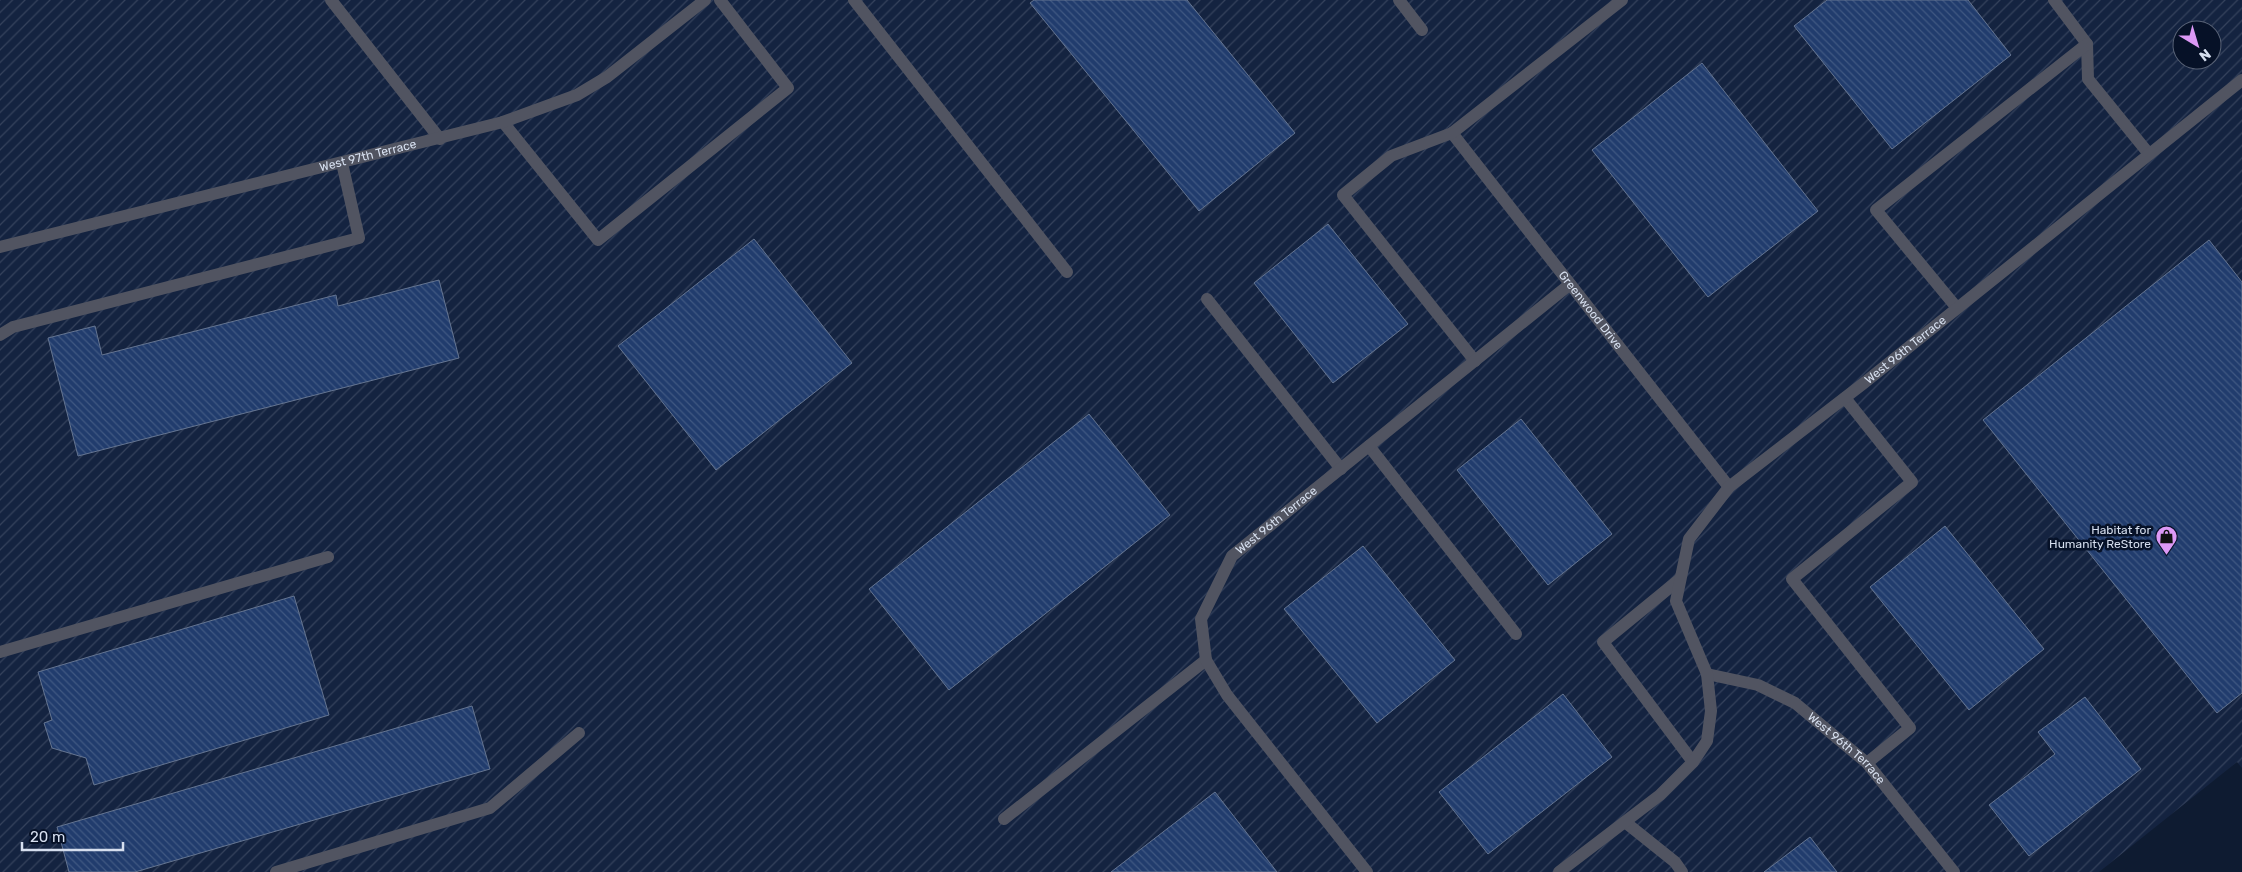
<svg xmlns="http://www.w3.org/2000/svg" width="2242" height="872" viewBox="0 0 2242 872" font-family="Rubik,sans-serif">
<defs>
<pattern id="industrial-furrows" width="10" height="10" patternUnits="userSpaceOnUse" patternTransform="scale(1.25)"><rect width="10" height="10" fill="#142340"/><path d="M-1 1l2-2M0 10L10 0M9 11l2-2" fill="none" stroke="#35425c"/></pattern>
<pattern id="building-back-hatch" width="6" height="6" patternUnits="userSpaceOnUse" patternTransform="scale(1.25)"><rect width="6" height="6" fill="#213c6d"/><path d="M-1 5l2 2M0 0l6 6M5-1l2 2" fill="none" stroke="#405882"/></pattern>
</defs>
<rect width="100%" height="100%" fill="#0e1b31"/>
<!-- industrial -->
<path fill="url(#industrial-furrows)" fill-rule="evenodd" d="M0,0h2242v768l-5,-6 -138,110h-2099zM2182,30h30v30h-30z"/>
<!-- building -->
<path fill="url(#building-back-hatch)" stroke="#657591" d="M1034,0h153l108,133 -96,78 -169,-208z
M1827,0h141l43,55 -119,94 -98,-123z
M1702,63l116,148 -110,86 -116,-147z
M1328,224l80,100 -75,59 -79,-100z
M754,239l98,124 -136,107 -98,-124z
M2209,240l33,42v411l-25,20 -234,-293z
M439,280l20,78 -381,98 -30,-118 47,-12 7,29 234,-60 2,11z
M1089,414l81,101 -221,175 -80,-101z
M1521,419l91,115 -64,51 -91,-115z
M1945,526l99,123 -75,61 -99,-123z
M1363,546l92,114 -78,63 -93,-114z
M294,596l35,119 -235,70 -8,-27 -34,-10 -8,-25 8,-3 -14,-48z
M1563,694l49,63 -124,97 -49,-62z
M2085,697l56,72 -112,87 -40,-51 66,-51 -17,-22z
M472,706l18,63 -355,103h-66l-12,-45z
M1215,792l62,80h-166z
M1810,837l27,35h-73z"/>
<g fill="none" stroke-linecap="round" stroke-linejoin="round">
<!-- minor -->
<g stroke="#515461" stroke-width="12">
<path d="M331,0l109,139"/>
<path d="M854,0l213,272"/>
<path d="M1399,0l23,30"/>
<path d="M2054,0l33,44 1,35 61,75"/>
<path d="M503,122l95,118 190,-152 -68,-88"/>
<path id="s1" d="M1452,133l277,354"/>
<path id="s2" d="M0,247l503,-125 74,-27 30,-18 98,-77"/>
<path d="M1207,299l134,170"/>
<path d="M1957,308l-81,-98 211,-166"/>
<path d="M0,335l13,-8 346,-89 -17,-75"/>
<path d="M1475,361l-132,-166 48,-39 61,-23 170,-133"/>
<path d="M1845,398l67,84 -120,97 118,149 -43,35"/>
<path d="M1369,446l147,188"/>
<path d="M1680,579l-77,63 90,120"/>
<path d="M0,652l328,-95"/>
<path id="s3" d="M1707,674l51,11 37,18 72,60 87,109"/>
<path d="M1004,819l202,-159"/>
<path d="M1625,822l50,40 7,10"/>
<path d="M276,872l214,-64 89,-75"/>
<path id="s4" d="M1367,872l-140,-177 -21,-35 -5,-41 31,-63 337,-271"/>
<path id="s5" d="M1559,872l101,-77 33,-33 14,-21 4,-30 -4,-37 -31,-73 13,-62 40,-52 135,-104 378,-303"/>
</g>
</g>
<!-- icons -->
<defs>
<symbol id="shop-pin" viewBox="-11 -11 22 30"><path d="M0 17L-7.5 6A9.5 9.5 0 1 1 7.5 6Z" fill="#dc99f5" stroke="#061127"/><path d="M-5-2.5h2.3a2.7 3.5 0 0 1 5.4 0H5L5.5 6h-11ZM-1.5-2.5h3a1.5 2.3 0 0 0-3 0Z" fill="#111"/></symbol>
</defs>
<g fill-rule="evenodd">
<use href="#shop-pin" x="2154" y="524" width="25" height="34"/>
</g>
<g text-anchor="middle" stroke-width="5" stroke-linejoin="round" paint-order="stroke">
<!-- street labels -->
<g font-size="12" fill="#d6dfef" stroke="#061127">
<text dy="4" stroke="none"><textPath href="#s2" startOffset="379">West 97th Terrace</textPath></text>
<text dy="4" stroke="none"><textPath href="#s1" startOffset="225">Greenwood Drive</textPath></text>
<text dy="4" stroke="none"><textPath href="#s5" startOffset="698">West 96th Terrace</textPath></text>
<text dy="4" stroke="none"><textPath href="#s4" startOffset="435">West 96th Terrace</textPath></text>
<text dy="4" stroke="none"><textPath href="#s3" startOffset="162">West 96th Terrace</textPath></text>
</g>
<!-- poi labels -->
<g font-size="12" fill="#d6dfef" stroke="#061127" text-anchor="end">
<text x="2151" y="534">Habitat for<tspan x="2151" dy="14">Humanity ReStore</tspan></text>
</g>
</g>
<!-- north arrow -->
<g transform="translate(2197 45) rotate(142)"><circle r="24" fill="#061127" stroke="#596377"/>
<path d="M0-4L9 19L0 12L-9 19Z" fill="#dc99f5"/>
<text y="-8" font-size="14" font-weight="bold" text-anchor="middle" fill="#d6dfef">N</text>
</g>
<!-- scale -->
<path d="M22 842v8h101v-8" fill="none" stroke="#d6dfef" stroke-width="2.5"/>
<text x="30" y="842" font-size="15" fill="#d6dfef" stroke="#061127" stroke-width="4" paint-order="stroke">20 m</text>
</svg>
